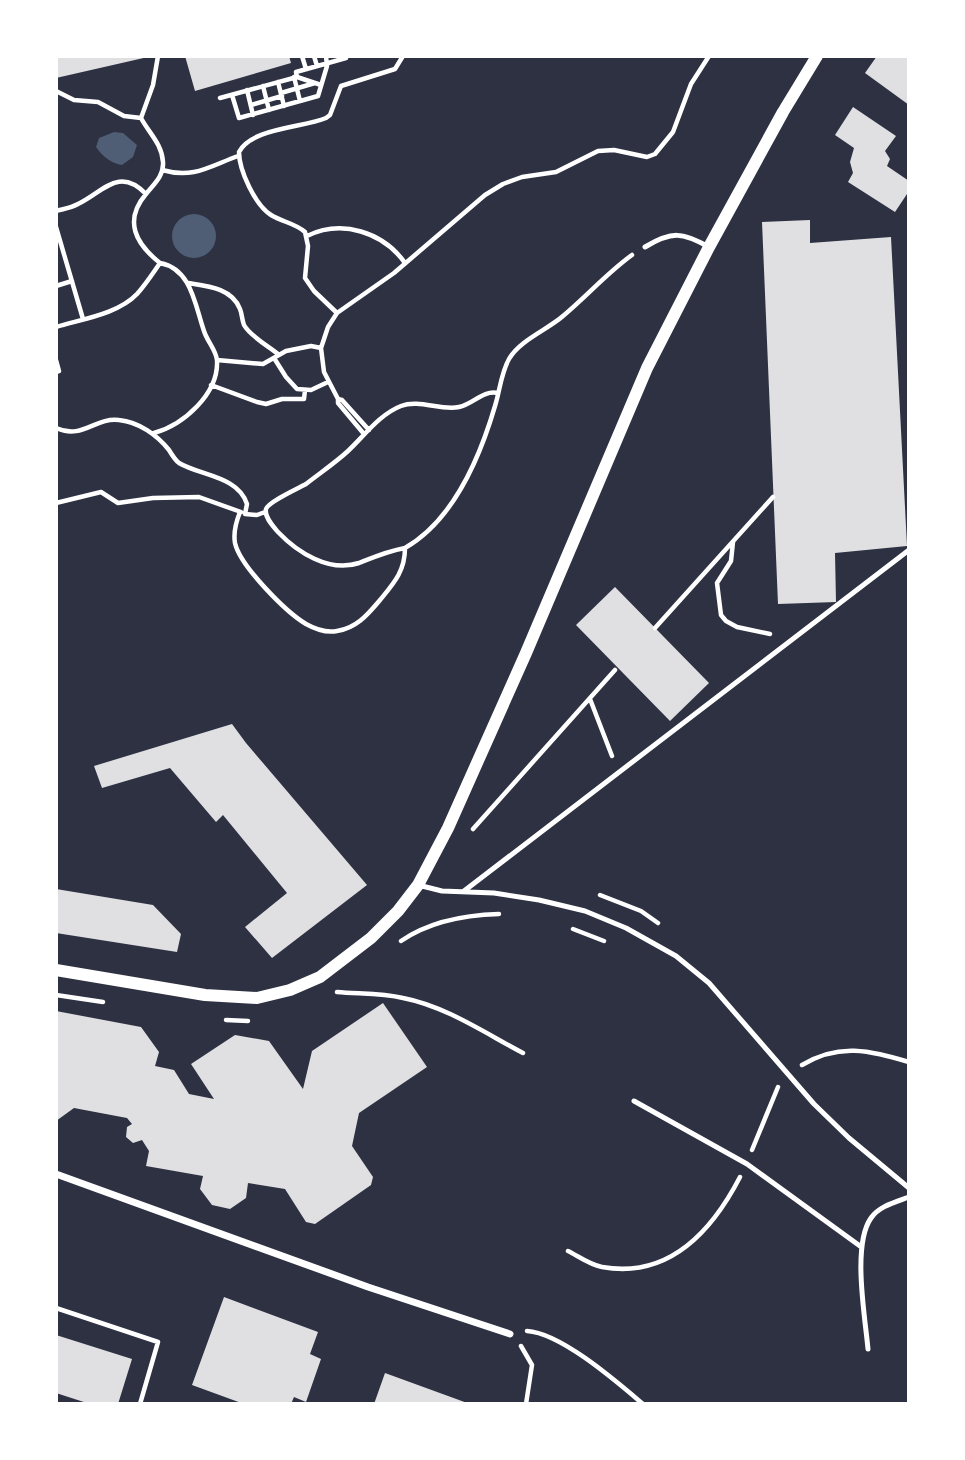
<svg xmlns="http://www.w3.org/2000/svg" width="965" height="1460" viewBox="0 0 965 1460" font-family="'Work Sans',sans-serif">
<rect width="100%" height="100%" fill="#2d3142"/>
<!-- water -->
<path fill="#4f5d75" d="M114,132l9,1 14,12 -4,12 -11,8c-10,-1 -20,-9 -26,-18l3,-9z
M172 236a22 22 0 1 1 44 0a22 22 0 1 1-44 0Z"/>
<!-- building -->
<path fill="#e0e0e3" d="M56,56h91l1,1 -92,21z
M185,56h104l2,7 -96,28z
M877,56h32v49l-44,-32z
M853,107l43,29 -11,15 5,8 -3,7 22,15v10l-14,21 -47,-30 5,-9 -3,-11 4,-14 -19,-13z
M810,220v23l81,-6 16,309 -72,7 1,49 -58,2 -16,-382z
M615,587l94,96 -39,38 -94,-96z
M232,724l14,19 121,142 -95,73 -27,-31 42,-34 -64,-78 -7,7 -46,-54 -68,20 -8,-22z
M56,889l97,16 28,29 -4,18 -121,-19z
M383,1003l44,64 -68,46 -7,33 21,31 -2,8 -56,39 -9,-2 -21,-33 -37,-6 -2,15 -16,11 -18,-4 -12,-16 3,-13 -57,-10 3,-15 -7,-11 -9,3 -7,-6 1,-10 5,-3 -5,-6 -53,-10 -18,13v-110l85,16 18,25 -4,14 19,4 15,24 25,5 -23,-35 44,-29 34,6 34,48 9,-38z
M224,1297l94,35 -8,22 11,5 -15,43 -12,-5 -3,7h-47l-52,-19z
M56,1335l76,24 -14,45h-28l-34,-11z
M385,1373l85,31h-96z"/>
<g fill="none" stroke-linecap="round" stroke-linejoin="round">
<!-- path -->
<path stroke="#fff" stroke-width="4.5" d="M302,56l4,13
M314,56l3,10
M294,77l6,24
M297,77l24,8
M278,82l6,24
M263,86l6,24
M247,90l6,25
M56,91l18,9 24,2 26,14 17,2 12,-33 5,-29
M281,93l34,-10
M232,95l7,23 79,-22 9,-30 -1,-10
M220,98l77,-21 -1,-5 50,-14
M251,105l31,-9
M162,170c32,9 48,-4 76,-14
M56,211c7,-2 15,-3 22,-7 25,-12 41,-38 68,-10
M56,227l27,92
M307,236c35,-17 76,-4 98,27
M188,283c19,3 44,5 52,26 2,5 2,11 4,16 6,11 24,21 34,29
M56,286l16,-5
M337,313l-23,-22 -9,-13 3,-32 -3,-14c-10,-9 -23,-10 -34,-17 -16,-10 -32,-45 -32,-63 12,-24 63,-24 87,-34l4,-3 11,-29 54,-17 8,-13
M56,327c26,-8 62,-13 81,-33 9,-10 16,-21 23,-31 -24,-19 -37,-42 -14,-69 8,-10 18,-18 17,-32 -1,-18 -14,-29 -22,-44
M274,358l12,19 11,12 14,1 17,-8
M56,360l3,11 -3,1
M217,360l46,4 23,-13 25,-5 10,2
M211,385l46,17 9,2 16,-5h22l1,-9
M338,399v4l26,31
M56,428c27,12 39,-11 63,-8 20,2 38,15 50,30 3,5 6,10 10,13 22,13 59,13 68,41l-2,10 12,1 8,-3
M369,430l-27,-30 -4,-1 -14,-27 -3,-24 7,-21 9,-14 57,-40 91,-78 18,-11 19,-7 34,-5 42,-21 16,-1 33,7 8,-3 18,-22 18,-48 18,-28
M154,433c29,-8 65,-39 63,-73 -1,-10 -10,-19 -13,-29 -9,-25 -12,-62 -44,-68
M56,503l45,-11 17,11 35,-5 46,-1 42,15
M240,512c-4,10 -7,20 -5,31 5,23 51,69 71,81 9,5 21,9 31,7 20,-3 31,-17 43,-31 14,-17 25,-29 25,-52 49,-28 75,-91 90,-142 5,-16 6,-33 14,-47 11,-19 38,-29 54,-43 24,-20 44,-43 69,-61
M733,542l-2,19 -14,22 4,32 5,6 11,6 33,7
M405,548c-17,3 -31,9 -46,15 -30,10 -62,-11 -81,-31 -5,-6 -14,-15 -12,-23 2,-7 31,-20 40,-25 14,-11 29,-21 42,-33 16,-15 32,-37 53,-45 18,-7 40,5 58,1 15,-3 23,-17 39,-14
M655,628l118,-131
M590,699l22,57
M473,829l142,-159
M600,895l41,16 17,12
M573,929l31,12
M401,941c29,-20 64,-26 98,-27
M337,992c22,2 44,1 66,6 42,8 82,35 120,55
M56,995l47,7
M226,1020l22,1
M802,1065c38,-23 68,-14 107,-3
M752,1150l26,-63
M568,1251c10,5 22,14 34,16 67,12 110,-36 138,-90
M56,1308l102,34 -18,62
M527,1331c34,2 90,51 116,73
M521,1346l11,19 -6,39"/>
<!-- service -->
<path stroke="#fff" stroke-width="5" d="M645,247c27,-16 37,-15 64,0
M418,885l24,6 52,2 45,7 46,11 41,17 50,28 33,27 105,121 35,34 60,50
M464,891l445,-341
M634,1101l113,63 113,82
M868,1349c-3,-33 -16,-104 3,-131 8,-12 25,-16 38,-21"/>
<!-- minor -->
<path stroke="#fff" stroke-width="7" d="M56,1174l312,113 142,47"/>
<!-- tertiary -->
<path stroke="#fff" stroke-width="12" d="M56,970l149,25 52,3 33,-8 30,-13 51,-39 27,-27 20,-26 30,-57 78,-175 121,-285 62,-121 74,-135 34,-56"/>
</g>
<!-- border -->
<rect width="965" height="1460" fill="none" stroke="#ffffff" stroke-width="116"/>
</svg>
